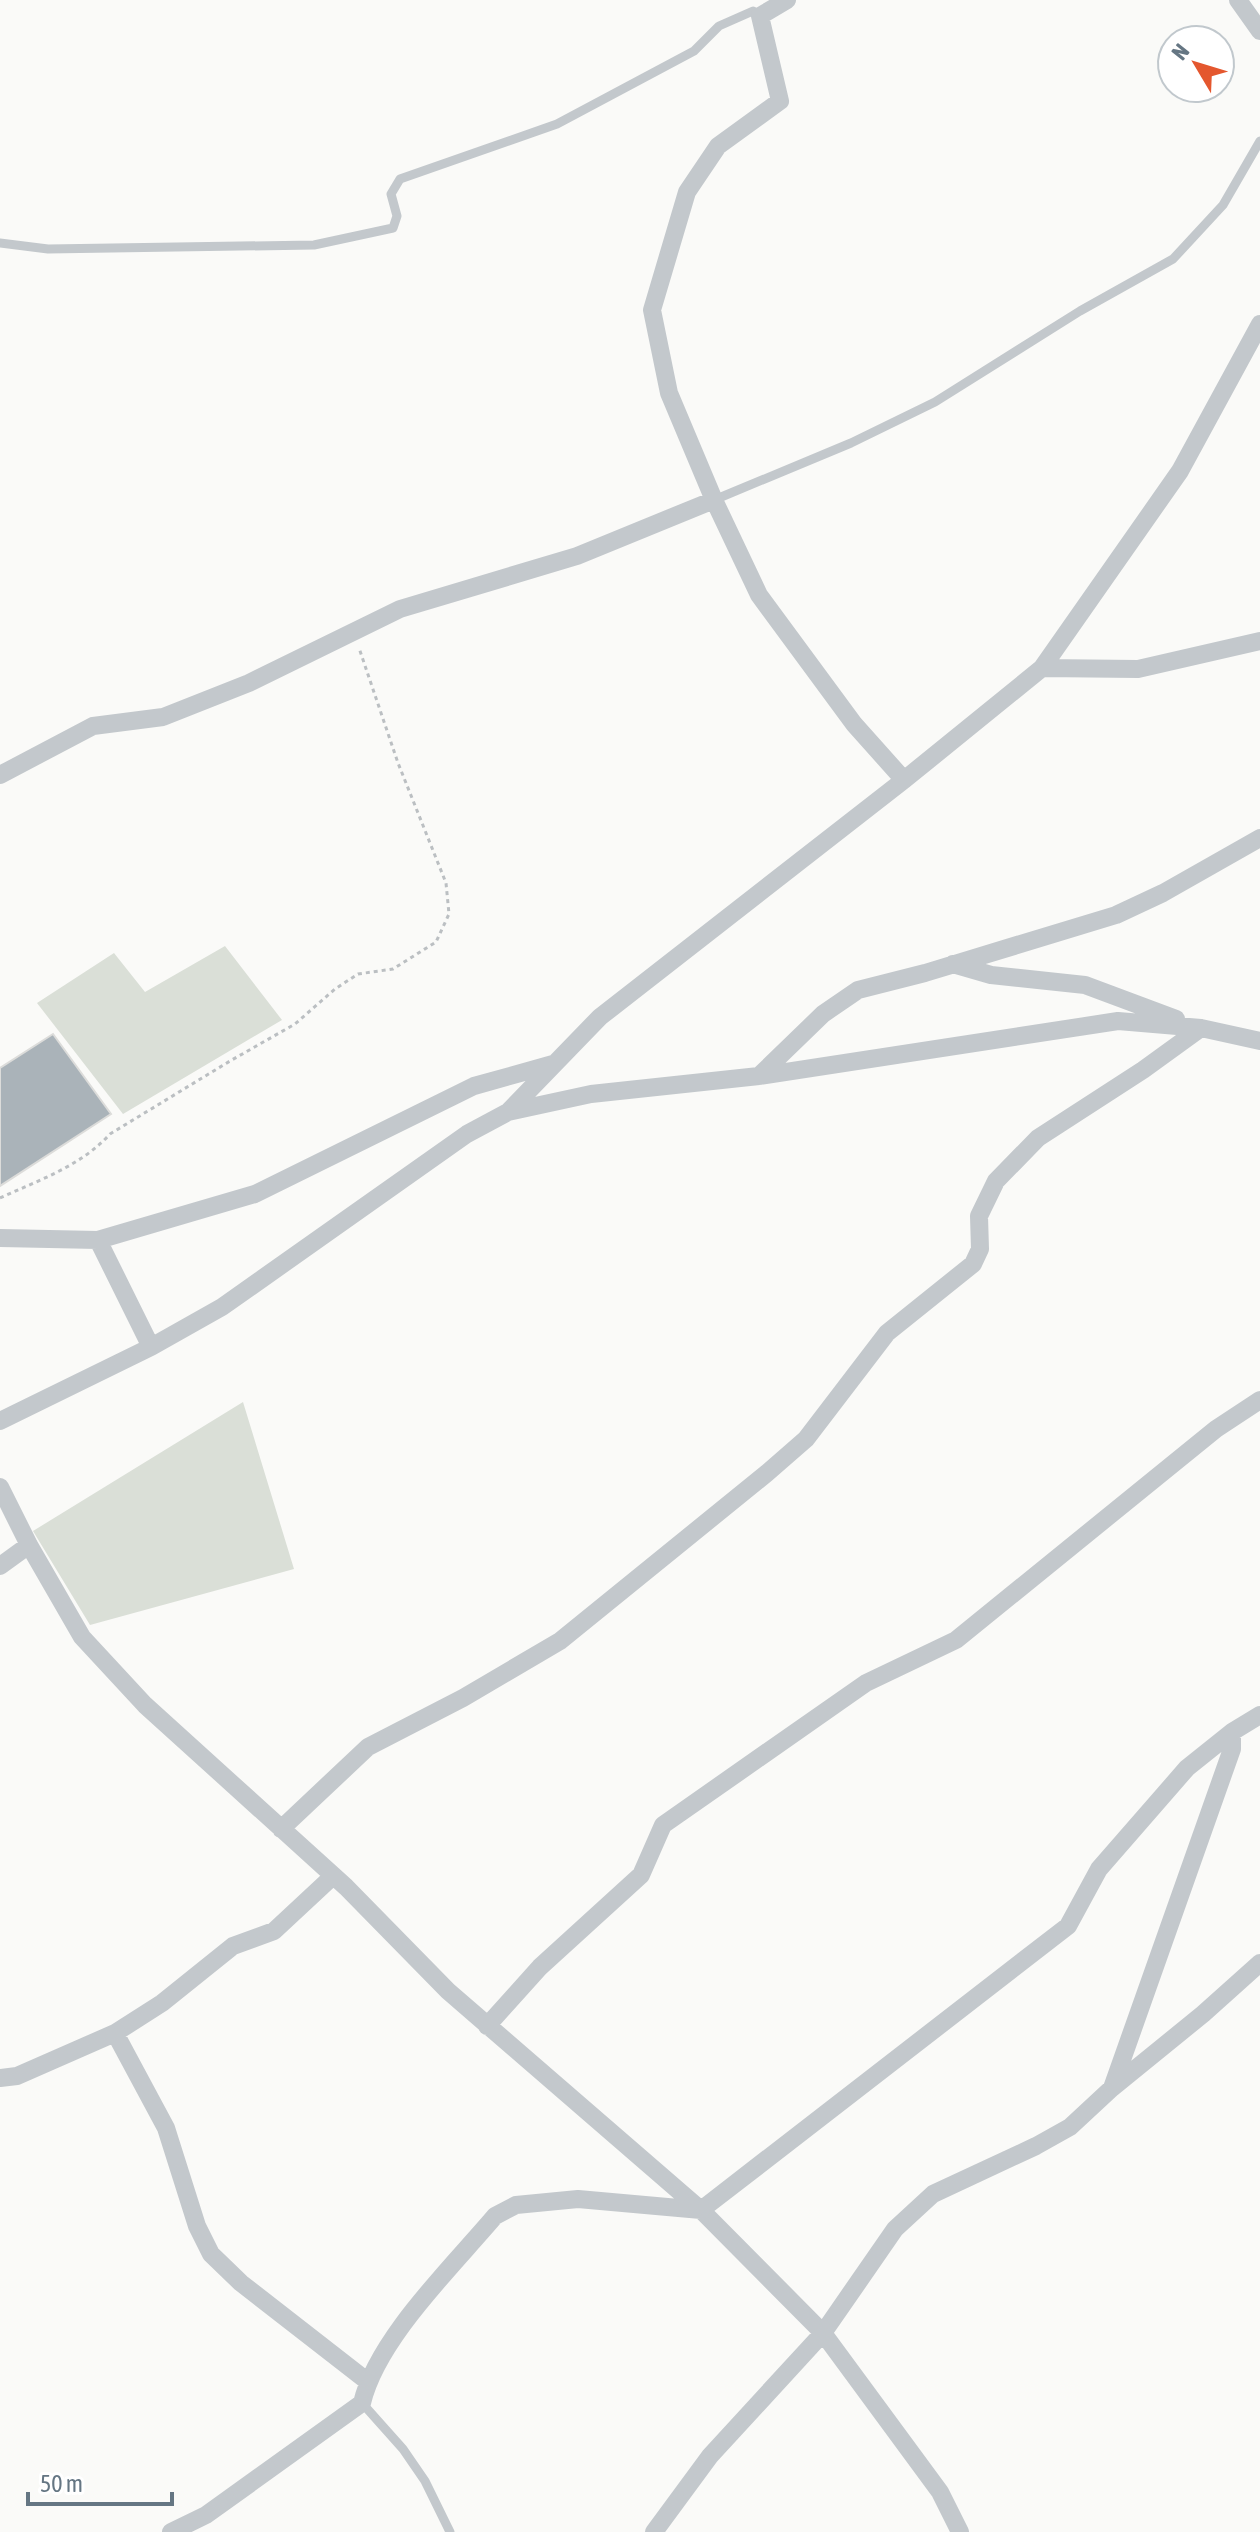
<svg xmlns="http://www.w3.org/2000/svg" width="1260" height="2532" viewBox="0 0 1260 2532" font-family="'Asap Condensed',sans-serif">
<rect width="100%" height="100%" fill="#fafaf8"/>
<!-- green -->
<path fill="#dadfd7" d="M225,946l57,74 -159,94 -86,-111 77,-50 31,39z
M243,1402l51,167 -204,56 -57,-94z"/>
<!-- building -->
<path fill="#aab3b9" stroke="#dcdcda" stroke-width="2" d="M53,1034l58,80 -111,72v-118z"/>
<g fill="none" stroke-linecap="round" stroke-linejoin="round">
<!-- path -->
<path stroke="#bbbfc2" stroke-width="3" stroke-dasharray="4 4" stroke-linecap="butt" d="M0,1198c39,-18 81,-32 110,-64l120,-73 65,-37 40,-35 23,-15 35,-5 43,-27 13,-28 -3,-31 -48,-120 -39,-115"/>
<!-- service -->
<path stroke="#c3c8cc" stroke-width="9" d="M0,243l48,6 266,-4 79,-17 4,-12 -6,-22 9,-15 157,-55 137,-73 25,-25 34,-15 7,5
M714,500l137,-57 84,-41 145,-91 93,-52 50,-54 37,-64
M362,2403l41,46 22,32 25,51"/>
<!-- minor -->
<path stroke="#c3c8cc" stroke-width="18" d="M787,0l-27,16 20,85 -62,45 -31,46 -35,118 17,83 45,107 45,95 95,129 50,56
M1238,0l22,31
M1042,668l96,1 122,-28
M0,775l93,-49 70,-9 86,-34 151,-74 177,-53 137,-56
M953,964l38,11 94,10 91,34
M759,1076l64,-62 35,-24 67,-17 191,-58 47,-22 97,-55
M508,1112l92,-95 304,-237 138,-112 138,-197 80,-147
M0,1238l98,2 53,107
M98,1240l157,-46 219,-108 79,-22
M0,1421l151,-74 71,-40 245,-173 41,-22 83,-18 168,-18 359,-55 83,7 59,13
M0,1487l29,58 53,92 63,68 201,182 102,104 253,219 122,123 117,159 20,40
M0,1566l29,-21
M281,1829l87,-82 95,-49 97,-57 207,-168 39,-34 81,-106 86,-69 7,-15 -1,-33 17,-35 42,-43 105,-68 58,-42
M487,2026l53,-59 101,-92 22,-50 203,-142 90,-43 260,-211 44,-29
M115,2033l51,95 31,98 14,28 30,29 126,98
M0,2078l17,-2 98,-43 47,-30 71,-57 41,-15 58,-54
M1112,2088l120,-339v-17l28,-17
M171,2532l35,-17 156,-112c15,-64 90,-136 133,-187l21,-11 62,-6 123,11 367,-284 31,-57 88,-101 45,-36
M654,2532l56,-76 113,-123 72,-104 38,-35 103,-48 34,-19 42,-39 91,-74 57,-51"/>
</g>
<!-- north arrow -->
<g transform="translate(1196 64) rotate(308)"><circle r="38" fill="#ffffff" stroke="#c1c8cd" stroke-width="2"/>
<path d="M0-6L14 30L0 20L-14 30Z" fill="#e4572e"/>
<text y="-12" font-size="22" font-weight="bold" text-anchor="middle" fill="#657683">N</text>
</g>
<!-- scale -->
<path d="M28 2492v12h144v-12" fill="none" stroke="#657683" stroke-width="4"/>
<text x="40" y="2492" font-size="24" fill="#657683" stroke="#ffffff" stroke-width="6" paint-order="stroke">50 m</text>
</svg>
